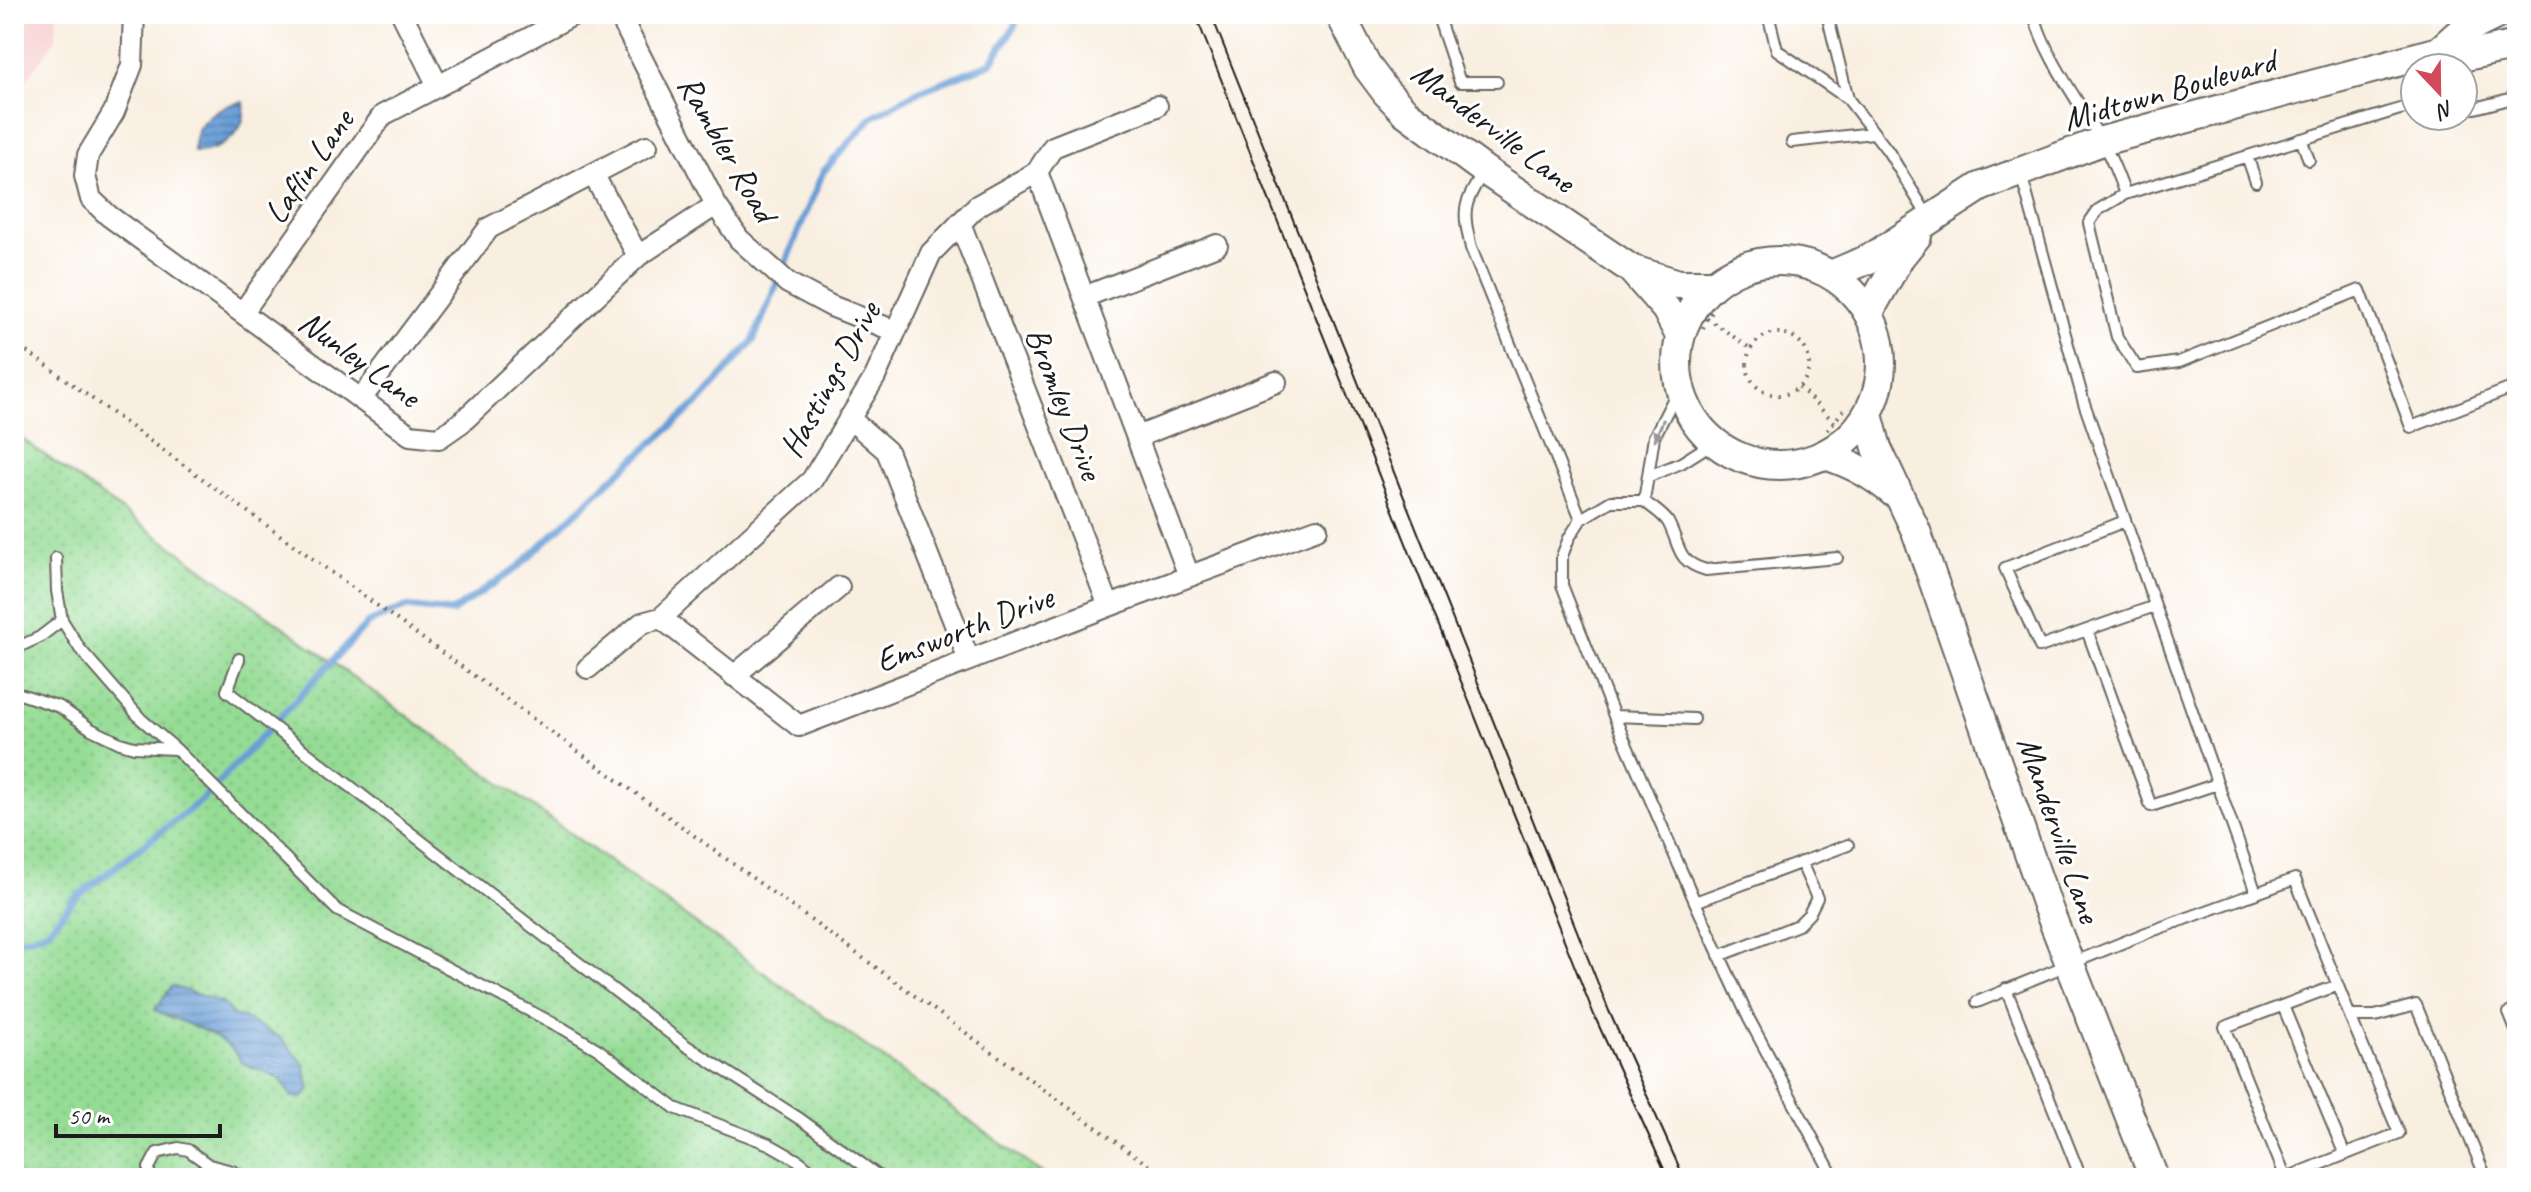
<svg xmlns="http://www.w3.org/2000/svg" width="2531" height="1192" viewBox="0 0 2531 1192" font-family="Caveat,sans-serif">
<defs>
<pattern id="grass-dots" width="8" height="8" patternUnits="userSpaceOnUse" patternTransform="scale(2)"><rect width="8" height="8" fill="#95dc95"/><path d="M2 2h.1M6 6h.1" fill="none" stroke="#80bc80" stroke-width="1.8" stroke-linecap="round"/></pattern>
<pattern id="water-rules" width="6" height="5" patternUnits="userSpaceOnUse" patternTransform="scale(2)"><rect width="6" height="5" fill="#699ed6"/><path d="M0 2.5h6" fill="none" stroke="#5680ad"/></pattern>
</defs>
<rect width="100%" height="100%" fill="#fff"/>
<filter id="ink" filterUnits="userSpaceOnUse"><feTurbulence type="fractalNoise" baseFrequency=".0125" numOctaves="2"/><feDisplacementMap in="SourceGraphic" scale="16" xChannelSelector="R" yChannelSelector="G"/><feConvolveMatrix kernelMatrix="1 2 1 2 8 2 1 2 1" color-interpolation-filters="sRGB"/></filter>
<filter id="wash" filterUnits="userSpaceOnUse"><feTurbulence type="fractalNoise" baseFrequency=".006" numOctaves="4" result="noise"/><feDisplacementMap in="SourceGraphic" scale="32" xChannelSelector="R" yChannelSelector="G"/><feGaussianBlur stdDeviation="1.8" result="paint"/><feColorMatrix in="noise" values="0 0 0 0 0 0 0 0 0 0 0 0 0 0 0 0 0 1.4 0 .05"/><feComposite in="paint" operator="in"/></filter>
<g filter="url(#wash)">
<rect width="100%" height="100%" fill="#f9efe1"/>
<!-- built -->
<path fill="#f7cfd0" d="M14,14h43l-1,25 -42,57z"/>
<!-- grass -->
<path fill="url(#grass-dots)" stroke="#587c58" stroke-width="2" d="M14,433l1035,745h-1035z"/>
<!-- water -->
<path fill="url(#water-rules)" stroke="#425d79" stroke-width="2" d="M244,102c4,30 -22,50 -50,50 -2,-30 23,-47 50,-50z
M172,986l51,17 11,13 9,2 37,19 24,27 6,25 -7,9 -11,-1 -12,-19 -38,-15c-16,-31 -58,-38 -87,-53z"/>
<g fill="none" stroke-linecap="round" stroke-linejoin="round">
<!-- stream -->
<path stroke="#699ed6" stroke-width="7" d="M14,940l14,-2 20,-7 26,-32 129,-100 165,-176 38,-16 46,5 66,-45 96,-90 86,-76 53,-60 70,-169 49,-55 43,-24 76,-30 23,-36 5,-13"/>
</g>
</g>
<g filter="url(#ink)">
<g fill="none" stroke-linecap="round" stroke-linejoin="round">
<defs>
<path id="lane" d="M1437,14l23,68h37
M1768,14l9,36 71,49 40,52 41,67
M1827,14l21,85
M2034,14c10,42 47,90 68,128 10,16 16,34 23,52
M2415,106l-15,3 -275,85 -27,16 -9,13 28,114 20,31 42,-6 181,-72 51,137 106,-41
M2463,106l12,2 42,-11
M2301,139l8,21
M1792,142l81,-9
M2247,156l9,26
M1483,172c-20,35 -21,36 -12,76l110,271
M2021,174l63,229 172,490
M1649,476l32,-13 33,-21
M1644,501l10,-64 26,-51
M56,558l1,33 5,29 18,29 61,70 35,30 161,161 227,119 35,21 76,58 94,36 30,17 21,17
M2155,606l-68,24 64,176 66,-22
M2087,630l-47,17 -35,-79 120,-47
M14,649l26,-12 22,-17
M239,659l-12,32 458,354 115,74 81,59
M14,692l46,15 31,22 29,14 14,4 41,2
M1614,716l80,3
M1695,902l153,-57
M1719,956l79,-31 11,-11 8,-16 -16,-36
M2006,989l75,189
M1977,1002l169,-69 149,-54 55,137h25l41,-11 70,173
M2283,1006l62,149
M2517,1009l-8,4 8,20
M149,1178v-10l8,-15 21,-5 10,2 21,15 23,6 13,7
M1834,1178l-85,-159 -54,-117 -81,-186 -52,-131v-29l7,-18 12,-19 30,-18h33c7,6 19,13 24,21 13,24 7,39 38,48l131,-12
M2286,1178l-61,-151 113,-42
M2286,1178l113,-45 -49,-117"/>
<path id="street" d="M134,14l-2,51 -18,47 -26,43 -3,21 6,23 18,17 301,219 29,3 23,-16 176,-166 78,-51
M402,14l36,72
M619,14l97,191 23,34 49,44 43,23 64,25
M1037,172l152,404
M593,174l45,82
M960,223l149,383
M1084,297l133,-52
M243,312l140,-197 190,-100
M361,399l128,-171 158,-82
M849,418l38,33 82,209
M1137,437l139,-55
M661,618l138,108 310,-120 208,-77
M588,668l54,-45 19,-5 151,-138 63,-103 56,-124 46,-47 60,-34 16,-25 104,-41
M734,676l105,-89"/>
<path id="secondary" d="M1340,14l28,54 18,24 19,20 79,58 147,99 35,40 14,27
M2439,51l19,-17 40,-20
M1677 363a102 102 0 1 1 204 0a102 102 0 1 1-204 0Z
M1633,270l46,14h31
M1831,275l40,-17 109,-71 122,-46 337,-90 27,5 51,-11
M1869,312l31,-55 17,-21
M1868,414l9,34 39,83 132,377 106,270
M1825,455c28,9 47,20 69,38"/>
</defs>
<!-- lane casing -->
<use href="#lane" stroke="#696661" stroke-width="14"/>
<!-- street casing -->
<use href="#street" stroke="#696661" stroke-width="24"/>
<!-- secondary casing -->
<use href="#secondary" stroke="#696661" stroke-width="32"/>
<!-- path -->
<path stroke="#696661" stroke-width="4" stroke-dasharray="2 6" stroke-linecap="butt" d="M1707,318l44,31
M1703,328l4,-10 8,-9
M1747 364a31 31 0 1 1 62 0a31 31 0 1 1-62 0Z
M14,342l1152,836
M1799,387l36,36
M1827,430l17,-20"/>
<!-- lane -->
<use href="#lane" stroke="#fff" stroke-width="10"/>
<!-- street -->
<use href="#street" stroke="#fff" stroke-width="20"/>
<!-- secondary -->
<use href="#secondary" stroke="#fff" stroke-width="28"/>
<!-- tram -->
<path stroke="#1c1c1c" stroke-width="2" d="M1195,14l399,1001 74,163
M1211,14l398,997 75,167"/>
</g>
<!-- one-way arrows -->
<defs><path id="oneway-solid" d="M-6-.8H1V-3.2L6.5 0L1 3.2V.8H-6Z" transform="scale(2)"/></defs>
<use fill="#999" href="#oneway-solid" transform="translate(1659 430) rotate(113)"/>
</g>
<g text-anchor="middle" stroke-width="6" stroke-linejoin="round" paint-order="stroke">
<!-- street labels -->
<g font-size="34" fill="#1c1c1c" stroke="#fff">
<text transform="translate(2169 89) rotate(-16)" y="12">Midtown Boulevard</text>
<text transform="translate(1494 126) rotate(37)" y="12">Manderville Lane</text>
<text transform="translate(728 148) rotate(60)" y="12">Rambler Road</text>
<text transform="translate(308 166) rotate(-55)" y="12">Laflin Lane</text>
<text transform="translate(360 358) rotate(36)" y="12">Nunley Lane</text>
<text transform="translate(829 379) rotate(-61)" y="12">Hastings Drive</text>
<text transform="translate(1065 403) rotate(69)" y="12">Bromley Drive</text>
<text transform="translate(964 628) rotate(-21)" y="12">Emsworth Drive</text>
<text transform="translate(2060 829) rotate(71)" y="12">Manderville Lane</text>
</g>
</g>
<!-- margin -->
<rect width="2531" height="1192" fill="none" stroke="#fff" stroke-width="48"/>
<!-- north arrow -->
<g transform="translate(2439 92) rotate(158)"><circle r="38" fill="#ffffff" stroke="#a4a4a4" stroke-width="2"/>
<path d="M0-6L14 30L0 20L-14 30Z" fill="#d1495b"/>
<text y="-12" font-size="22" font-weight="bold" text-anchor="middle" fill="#1c1c1c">N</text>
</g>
<!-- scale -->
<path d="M56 1124v12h164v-12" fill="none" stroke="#1c1c1c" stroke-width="4"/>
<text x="68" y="1124" font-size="24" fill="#1c1c1c" stroke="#ffffff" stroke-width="6" paint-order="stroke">50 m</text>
</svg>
